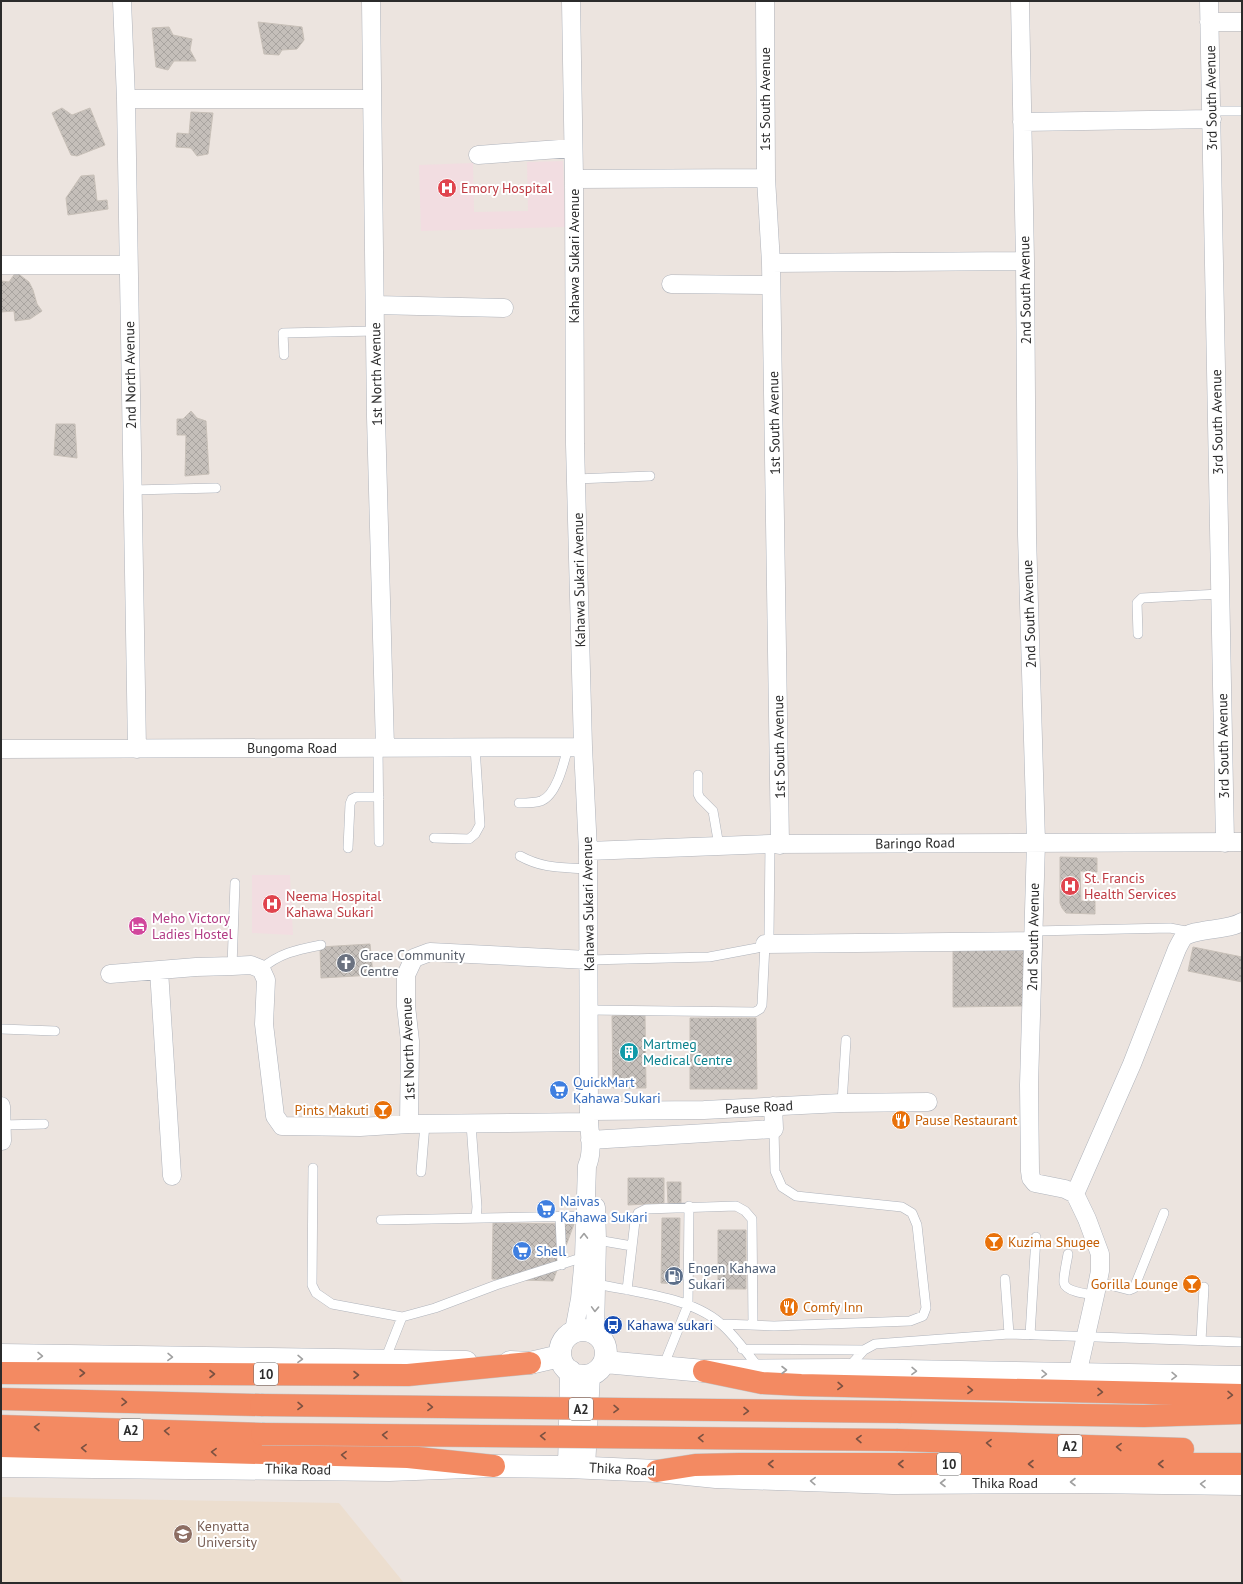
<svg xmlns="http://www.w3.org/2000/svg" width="1243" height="1584" viewBox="0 0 1243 1584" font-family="'PT Sans',sans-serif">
<defs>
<pattern id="building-cross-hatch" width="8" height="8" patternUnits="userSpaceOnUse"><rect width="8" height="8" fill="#c5bfba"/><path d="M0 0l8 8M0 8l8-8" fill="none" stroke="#a9a4a0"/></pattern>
</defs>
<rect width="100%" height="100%" fill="#ece4df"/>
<!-- education -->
<path fill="#ecdecf" d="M1,1497l338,6 65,80h-403z"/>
<!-- medical -->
<path fill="#f2dde1" d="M563,161l2,66 -144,4 -2,-66 54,-2 1,49 54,-1 -1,-49z
M252,875h38l3,60 -41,-2z"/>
<!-- building -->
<path fill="url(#building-cross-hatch)" stroke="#c8c0b8" d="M258,22l44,5 2,13 -7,9 -15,1 -3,5 -15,-1z
M169,27l4,8 19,4 -2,11 6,11h-22l-6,9 -12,-3 -4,-39z
M62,108l10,7 18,-7 15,37 -28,11 -6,-1 -19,-42z
M191,112l22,1 -5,41 -11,2 -6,-8 -15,-1 1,-14 12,1z
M94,175l3,26 10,-1 1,9 -40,6 -2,-17 15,-22z
M16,272l13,10 4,8 4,14 5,7 -12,8 -15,2 -1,-10 -13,1v-31l8,1z
M191,411l6,7 9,3 3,53 -24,2 1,-41h-9v-16h6z
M56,424h19l2,34 -23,-3z
M1060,857l37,1v14l-17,-1 1,30h14v13l-29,-1 -4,-5 -2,-5z
M1024,942v64l-71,1v-64z
M370,944l3,31 -52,3 -1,-31z
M1193,947l49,10v25l-54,-11z
M645,1015l1,73h-33l-1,-72z
M690,1018h66l1,71h-67z
M628,1178h36v25l-36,2z
M667,1182h14v21h-13z
M662,1218h18l-1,66 -18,-1z
M493,1223l81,1 -21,57 -61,-2z
M718,1230h28v59h-28z"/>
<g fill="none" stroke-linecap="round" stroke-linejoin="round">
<defs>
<path id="lane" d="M1211,111h31
M284,355l-1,-22 92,-2
M576,479l74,-3
M132,490l84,-2
M1138,634l-1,-31 5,-5 78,-4
M378,747l1,95
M698,775v19l2,4 13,13 6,35
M519,803c7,0 16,0 22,-2 16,-6 23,-39 27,-54
M434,838l35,1 6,-5 5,-9 -5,-78
M348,848l2,-44 2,-5 4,-2h23
M520,856c24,13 41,11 68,13
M1034,931l136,-3 21,4
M588,960l121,-3 48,-9 8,-4 4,-8 1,-92
M232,966l3,-83
M261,969c19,-16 35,-19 60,-24
M589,1010l166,2 5,-3 2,-4 3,-61
M1,1029l54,2
M842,1103l4,-63
M471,1124l6,83 -1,11
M2,1125l42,-1
M313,1168l-1,117 4,8 16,11 70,13
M421,1172l4,-48
M560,1217l2,48
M381,1220l204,-4
M597,1240l35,6
M1068,1254c-1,7 -5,23 -4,29 2,9 24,11 31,12
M1005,1279l4,55
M1098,1282l31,8 5,-2 30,-75
M596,1284c39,8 94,13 124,39 14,11 28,32 40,46
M627,1290l8,-69 3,-8 8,-4 90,-3 9,5 7,8 1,106
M722,1324l52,2 136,-5 13,-5 3,-8 -9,-83 -5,-12 -10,-6 -106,-11 -14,-9 -7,-16 -1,-42
M1030,1335l6,-98
M1201,1341l3,-54
M742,1349l122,1
M385,1360l17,-43 33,-9 61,-23 88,-28
M663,1367l25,-62 1,-99
M848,1368l16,-18 11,-6 134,-10 233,8"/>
<path id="street" d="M122,1l4,98 11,650
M371,1l5,416 9,330
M571,1l3,178 1,265 8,303 5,104 1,271c1,14 4,31 -2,44l-3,91 -4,42 -6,32
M765,1l1,177 5,85 9,582
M1020,1l5,260 2,274 9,307 -7,243 1,86 1,7 4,5 30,6 10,5
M1209,1l16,842
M1209,22h33
M126,99h246
M1022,122l190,-3
M478,155l95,-7
M574,179l192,-1
M771,263l254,-2
M1,265h127
M671,284l100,1
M375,305l129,3
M1,749l582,-2
M588,851l182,-7 472,-2
M765,944l268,-3
M159,970l13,206
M110,974l86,-7 36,-1 19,-1 10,4 5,11 -2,44 11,92 7,10 78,1 49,-3 180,-2
M1,1106l1,35
M590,1111l114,-1 138,-7 86,-1
M409,1124l1,-83 -4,-35v-31l8,-17 16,-6 158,8
M590,1140l184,-11 -1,-23
M595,1332l2,-92 -1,-33
M1077,1375l19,-84 4,-20v-17l-13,-35 -12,-25 57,-130 45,-115c2,-4 4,-8 6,-11 10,-10 44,-7 59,-16"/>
<path id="secondary" d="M560 1353a23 23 0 1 1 46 0a23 23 0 1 1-46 0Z
M1,1355l465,7
M510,1362l20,1 30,-7
M605,1362l99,9 142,-1 396,7
M1,1466l388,4 105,-4 75,1 88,4 59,6 177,6 192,-1 157,2
M569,1467l2,-86 -1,-10
M584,1467l5,-92"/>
<path id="highway" d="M704,1371l58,12 39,2 441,10
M1,1373l407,2 122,-12
M1,1399l260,6
M901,1412l243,4 98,-3
M1,1426l261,8
M898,1440l285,9
M1,1446l407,11 86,9
M657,1471l38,-6 44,-1h503"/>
</defs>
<!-- lane casing -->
<use href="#lane" stroke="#afb3bb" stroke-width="10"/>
<!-- street casing -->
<use href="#street" stroke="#afb3bb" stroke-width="19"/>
<!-- secondary casing -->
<use href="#secondary" stroke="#afb3bb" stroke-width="23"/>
<!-- highway casing -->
<use href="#highway" stroke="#c4c4c4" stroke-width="23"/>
<!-- lane -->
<use href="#lane" stroke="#fff" stroke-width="9"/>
<!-- street -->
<use href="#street" stroke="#fff" stroke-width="18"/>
<!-- secondary -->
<use href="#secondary" stroke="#fff" stroke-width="22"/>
<!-- highway -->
<use href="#highway" stroke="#f38a62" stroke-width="22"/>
<defs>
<path id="highway-bridge" d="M261,1405l640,7
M262,1434l636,6"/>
</defs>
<!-- highway-bridge casing -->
<use href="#highway-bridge" stroke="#c4c4c4" stroke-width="23" stroke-linecap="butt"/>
<!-- highway-bridge -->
<use href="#highway-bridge" stroke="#f38a62" stroke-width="22"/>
</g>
<!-- one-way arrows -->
<defs><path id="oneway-chevron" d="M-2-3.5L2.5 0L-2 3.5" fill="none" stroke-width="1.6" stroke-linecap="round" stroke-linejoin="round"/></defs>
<g stroke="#a0a0a0">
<use href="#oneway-chevron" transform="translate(584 1236) rotate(-89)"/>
<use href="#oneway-chevron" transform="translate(595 1309) rotate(92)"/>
<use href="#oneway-chevron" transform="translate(40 1356) rotate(1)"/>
<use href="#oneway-chevron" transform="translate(170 1357) rotate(1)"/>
<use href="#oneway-chevron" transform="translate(300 1359) rotate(1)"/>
<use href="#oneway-chevron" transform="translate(784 1370)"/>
<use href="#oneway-chevron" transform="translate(914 1371) rotate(1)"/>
<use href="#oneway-chevron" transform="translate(1044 1374) rotate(1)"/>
<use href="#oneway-chevron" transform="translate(1174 1376) rotate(1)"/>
<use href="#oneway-chevron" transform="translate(813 1481) rotate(-178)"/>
<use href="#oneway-chevron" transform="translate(1073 1482) rotate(180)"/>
<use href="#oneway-chevron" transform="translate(943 1483) rotate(180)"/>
<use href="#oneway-chevron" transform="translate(1203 1484) rotate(-179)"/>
</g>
<g stroke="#7b5141">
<use href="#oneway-chevron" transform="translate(82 1373)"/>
<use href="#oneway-chevron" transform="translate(212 1374)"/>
<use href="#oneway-chevron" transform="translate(356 1375)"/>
<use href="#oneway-chevron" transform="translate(840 1386) rotate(2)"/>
<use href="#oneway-chevron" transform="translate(970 1390) rotate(1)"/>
<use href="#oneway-chevron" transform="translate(1100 1392) rotate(1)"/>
<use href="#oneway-chevron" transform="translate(1230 1395) rotate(1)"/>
<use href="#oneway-chevron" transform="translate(124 1402) rotate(1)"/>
<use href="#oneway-chevron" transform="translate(300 1406) rotate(1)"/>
<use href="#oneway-chevron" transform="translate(430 1407) rotate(1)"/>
<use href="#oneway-chevron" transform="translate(616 1409) rotate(1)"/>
<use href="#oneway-chevron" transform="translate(746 1411) rotate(1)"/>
<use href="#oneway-chevron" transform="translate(37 1427) rotate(-178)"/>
<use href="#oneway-chevron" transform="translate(167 1431) rotate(-178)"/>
<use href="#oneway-chevron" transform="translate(385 1435) rotate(-179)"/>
<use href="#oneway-chevron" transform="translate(543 1436) rotate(-179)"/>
<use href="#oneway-chevron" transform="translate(701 1438) rotate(-179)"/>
<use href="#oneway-chevron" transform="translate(859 1439) rotate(-179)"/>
<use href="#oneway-chevron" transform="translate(989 1443) rotate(-178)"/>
<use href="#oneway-chevron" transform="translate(1119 1447) rotate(-178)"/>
<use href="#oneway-chevron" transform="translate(84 1448) rotate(-178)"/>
<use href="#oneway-chevron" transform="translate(214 1452) rotate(-178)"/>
<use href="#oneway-chevron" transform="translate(344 1455) rotate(-178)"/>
<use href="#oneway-chevron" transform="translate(771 1464) rotate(180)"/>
<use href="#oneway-chevron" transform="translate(901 1464) rotate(-180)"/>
<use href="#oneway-chevron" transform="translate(1031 1464) rotate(180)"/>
<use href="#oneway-chevron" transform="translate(1161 1464) rotate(180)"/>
</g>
<!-- icons -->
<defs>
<symbol id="hospital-disc" viewBox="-11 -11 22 22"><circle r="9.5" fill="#e0444e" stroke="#fff"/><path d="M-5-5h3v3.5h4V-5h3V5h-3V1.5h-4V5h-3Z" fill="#fff"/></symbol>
<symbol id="hotel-disc" viewBox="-11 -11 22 22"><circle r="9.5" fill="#d1479c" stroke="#fff"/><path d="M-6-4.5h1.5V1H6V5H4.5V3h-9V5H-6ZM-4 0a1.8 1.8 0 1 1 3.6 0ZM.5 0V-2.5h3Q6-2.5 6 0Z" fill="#fff"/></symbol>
<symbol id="church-disc" viewBox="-11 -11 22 22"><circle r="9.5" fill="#6b7280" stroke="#fff"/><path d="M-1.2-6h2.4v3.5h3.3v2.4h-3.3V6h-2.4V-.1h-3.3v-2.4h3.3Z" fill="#fff"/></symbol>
<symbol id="building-disc" viewBox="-11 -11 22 22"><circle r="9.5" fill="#0f9aa8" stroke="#fff"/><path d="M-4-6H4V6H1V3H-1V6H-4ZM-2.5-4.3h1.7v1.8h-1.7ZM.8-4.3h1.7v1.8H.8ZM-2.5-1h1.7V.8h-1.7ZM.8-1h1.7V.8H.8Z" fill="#fff"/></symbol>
<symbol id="supermarket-disc" viewBox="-11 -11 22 22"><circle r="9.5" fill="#3f7fe0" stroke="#fff"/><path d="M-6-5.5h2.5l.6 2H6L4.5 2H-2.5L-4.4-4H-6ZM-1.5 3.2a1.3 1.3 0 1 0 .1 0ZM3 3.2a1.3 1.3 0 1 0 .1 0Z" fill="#fff"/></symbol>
<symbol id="bar-disc" viewBox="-11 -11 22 22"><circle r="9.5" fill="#e8710a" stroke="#fff"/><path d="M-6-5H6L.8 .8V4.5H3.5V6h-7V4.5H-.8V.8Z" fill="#fff"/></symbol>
<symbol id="restaurant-disc" viewBox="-11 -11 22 22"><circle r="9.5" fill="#e8710a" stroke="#fff"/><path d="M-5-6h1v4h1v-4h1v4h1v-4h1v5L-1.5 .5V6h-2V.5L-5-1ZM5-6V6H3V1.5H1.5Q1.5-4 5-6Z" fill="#fff"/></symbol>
<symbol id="fuel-disc" viewBox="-11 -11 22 22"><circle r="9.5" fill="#5c6f8a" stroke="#fff"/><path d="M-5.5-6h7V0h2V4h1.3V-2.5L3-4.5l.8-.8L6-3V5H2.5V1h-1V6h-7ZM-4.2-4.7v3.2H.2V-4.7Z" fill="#fff"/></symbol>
<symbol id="bus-disc" viewBox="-11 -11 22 22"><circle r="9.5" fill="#1a4fb4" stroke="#fff"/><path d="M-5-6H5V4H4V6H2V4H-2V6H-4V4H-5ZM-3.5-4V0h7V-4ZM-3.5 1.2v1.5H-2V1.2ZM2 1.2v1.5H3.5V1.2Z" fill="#fff"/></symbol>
<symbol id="university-disc" viewBox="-11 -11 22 22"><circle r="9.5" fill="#8d6e63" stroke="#fff"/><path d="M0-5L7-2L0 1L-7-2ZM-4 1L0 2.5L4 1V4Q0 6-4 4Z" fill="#fff"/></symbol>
</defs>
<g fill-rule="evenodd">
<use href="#hospital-disc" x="436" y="177" width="22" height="22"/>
<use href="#hospital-disc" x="1059" y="875" width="22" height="22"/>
<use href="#hospital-disc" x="261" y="893" width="22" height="22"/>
<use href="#hotel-disc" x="127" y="915" width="22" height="22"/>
<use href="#church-disc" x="335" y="952" width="22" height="22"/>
<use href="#building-disc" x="618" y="1041" width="22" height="22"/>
<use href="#supermarket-disc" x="548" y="1079" width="22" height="22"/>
<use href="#bar-disc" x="372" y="1099" width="22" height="22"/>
<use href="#restaurant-disc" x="890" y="1109" width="22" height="22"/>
<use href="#supermarket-disc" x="535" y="1198" width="22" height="22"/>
<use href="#bar-disc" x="983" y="1231" width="22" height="22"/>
<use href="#supermarket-disc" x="511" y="1240" width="22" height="22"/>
<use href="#fuel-disc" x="663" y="1265" width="22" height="22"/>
<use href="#bar-disc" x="1181" y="1273" width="22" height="22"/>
<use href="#restaurant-disc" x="778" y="1296" width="22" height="22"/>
<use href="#bus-disc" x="602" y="1314" width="22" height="22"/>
<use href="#university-disc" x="172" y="1523" width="22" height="22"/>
</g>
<g text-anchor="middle" stroke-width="4" stroke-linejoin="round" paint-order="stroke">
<!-- shield labels -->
<g fill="#fff" stroke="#6b6b6b" stroke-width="1">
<rect x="254" y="1363" width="24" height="22" rx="3"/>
<rect x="569" y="1398" width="24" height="22" rx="3"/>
<rect x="119" y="1419" width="24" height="22" rx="3"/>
<rect x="1058" y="1435" width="24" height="22" rx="3"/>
<rect x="937" y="1453" width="24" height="22" rx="3"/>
</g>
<g font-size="13" font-weight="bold" fill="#2b2b2b">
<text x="266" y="1379">10</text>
<text x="581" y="1414">A2</text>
<text x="131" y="1435">A2</text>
<text x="1070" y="1451">A2</text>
<text x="949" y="1469">10</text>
</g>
<!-- street labels -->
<g font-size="14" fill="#2b2b2b" stroke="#fff">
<text transform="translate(1211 98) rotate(-91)" y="5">3rd South Avenue</text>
<text transform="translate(765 99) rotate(-90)" y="5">1st South Avenue</text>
<text transform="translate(574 256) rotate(-90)" y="5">Kahawa Sukari Avenue</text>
<text transform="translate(1025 290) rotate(-91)" y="5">2nd South Avenue</text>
<text transform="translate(376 374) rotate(-91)" y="5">1st North Avenue</text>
<text transform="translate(130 375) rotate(-91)" y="5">2nd North Avenue</text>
<text transform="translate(1217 422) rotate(-91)" y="5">3rd South Avenue</text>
<text transform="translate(774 423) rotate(-91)" y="5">1st South Avenue</text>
<text transform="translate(579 580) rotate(-91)" y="5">Kahawa Sukari Avenue</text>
<text transform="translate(1029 614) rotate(-92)" y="5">2nd South Avenue</text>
<text transform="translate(1223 746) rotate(-91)" y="5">3rd South Avenue</text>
<text transform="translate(779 747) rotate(-91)" y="5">1st South Avenue</text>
<text x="292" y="753">Bungoma Road</text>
<text transform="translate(915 843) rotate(-1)" y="5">Baringo Road</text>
<text transform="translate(588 904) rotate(-91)" y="5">Kahawa Sukari Avenue</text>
<text transform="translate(1033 937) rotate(-89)" y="5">2nd South Avenue</text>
<text transform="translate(408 1049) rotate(-92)" y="5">1st North Avenue</text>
<text transform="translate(759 1107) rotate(-3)" y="5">Pause Road</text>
<text transform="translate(298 1469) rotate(1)" y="5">Thika Road</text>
<text transform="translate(622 1469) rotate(3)" y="5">Thika Road</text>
<text x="1005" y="1488">Thika Road</text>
</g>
<!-- health labels -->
<g font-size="14" fill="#be3a42" stroke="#fff" text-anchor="start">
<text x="461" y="193">Emory Hospital</text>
<text x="1084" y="883">St. Francis<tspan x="1084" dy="16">Health Services</tspan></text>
<text x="286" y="901">Neema Hospital<tspan x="286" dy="16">Kahawa Sukari</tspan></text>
</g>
<!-- hotel labels -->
<g font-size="14" fill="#b23c85" stroke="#fff" text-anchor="start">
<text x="152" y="923">Meho Victory<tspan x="152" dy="16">Ladies Hostel</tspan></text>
</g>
<!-- worship labels -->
<g font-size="14" fill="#5b616d" stroke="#fff" text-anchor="start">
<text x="360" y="960">Grace Community<tspan x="360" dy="16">Centre</tspan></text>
</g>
<!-- culture labels -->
<g font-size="14" fill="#0d838f" stroke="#fff" text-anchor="start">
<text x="643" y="1049">Martmeg<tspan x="643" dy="16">Medical Centre</tspan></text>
</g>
<!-- shop labels -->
<g font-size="14" fill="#366cbe" stroke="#fff" text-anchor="start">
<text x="573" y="1087">QuickMart<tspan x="573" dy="16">Kahawa Sukari</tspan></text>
<text x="560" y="1206">Naivas<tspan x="560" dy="16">Kahawa Sukari</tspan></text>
<text x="536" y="1256">Shell</text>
</g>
<!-- food labels -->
<g font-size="14" fill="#c56008" stroke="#fff" text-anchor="start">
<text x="369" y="1115" text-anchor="end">Pints Makuti</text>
<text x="915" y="1125">Pause Restaurant</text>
<text x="1008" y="1247">Kuzima Shugee</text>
<text x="1178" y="1289" text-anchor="end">Gorilla Lounge</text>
<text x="803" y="1312">Comfy Inn</text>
</g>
<!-- service labels -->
<g font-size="14" fill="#4e5e75" stroke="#fff" text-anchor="start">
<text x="688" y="1273">Engen Kahawa<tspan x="688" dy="16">Sukari</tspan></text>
</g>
<!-- transit labels -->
<g font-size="14" fill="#164399" stroke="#fff" text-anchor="start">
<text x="627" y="1330">Kahawa sukari</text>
</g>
<!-- education labels -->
<g font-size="14" fill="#785e54" stroke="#fff" text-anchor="start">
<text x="197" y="1531">Kenyatta<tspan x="197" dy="16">University</tspan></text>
</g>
</g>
<!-- border -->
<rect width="1243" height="1584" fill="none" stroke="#2b2b2b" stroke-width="4"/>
</svg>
